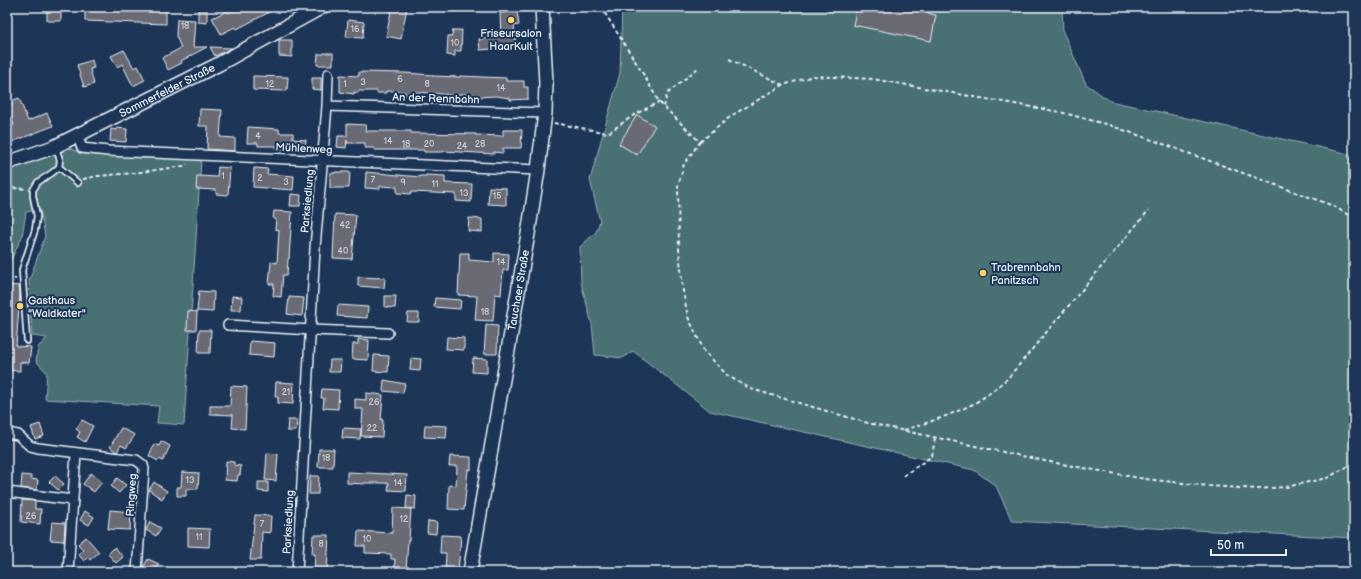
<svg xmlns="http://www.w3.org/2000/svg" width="1361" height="579" viewBox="0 0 1361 579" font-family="'Balsamiq Sans',sans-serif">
<rect width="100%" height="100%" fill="#1d3557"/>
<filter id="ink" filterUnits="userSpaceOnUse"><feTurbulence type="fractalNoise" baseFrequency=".025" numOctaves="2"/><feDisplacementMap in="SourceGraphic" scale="8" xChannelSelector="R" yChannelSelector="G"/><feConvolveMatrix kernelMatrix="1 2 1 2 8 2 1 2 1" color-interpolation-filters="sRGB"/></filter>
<g filter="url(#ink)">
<!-- green -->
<path fill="#486f73" stroke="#98b0b6" d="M622,7h440l1,25 23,52 24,17 244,54v383l-342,-17 -16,-35 -22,-16 -264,-59 -77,-60 -10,7 -28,-3 -3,-31 -11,-41 -1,-36 16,-15 4,-11 -10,-41 30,-107z
M67,147l16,7 118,6 -17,265 -27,-2 2,-17 -114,-7 2,-26 -11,-12 2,-14 9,-9 -15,-2 -3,-55 16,-45 -5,-27 -14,3 -4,25 -15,31v-101z"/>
<!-- building -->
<path fill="#6b6a74" stroke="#e8f1f8" d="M47,7h14v14h-14z
M85,7h50l31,2v15l-81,-3z
M241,7h38l-42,22 -2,-2 -14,7 -9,-16 15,-7 1,2z
M392,7h15l-6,32 -15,-3z
M857,7h48v2l31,6 -5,26 -78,-16z
M198,10h9v13l-9,-1z
M517,11l2,14 -5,1 2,21 -36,3 -1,-11 22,-2 -1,-24z
M177,19l18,1 -2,27h14l-26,14 1,2 -14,7 -6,-12 19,-10 -5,-12z
M348,20l16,2 -1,16 -17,-1z
M453,30h9l-1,21h-6v5l-8,-1 1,-19h4z
M279,40h13v17l-13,-1z
M210,47l22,1 -17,8z
M124,50l10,18 4,-2 7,14 -12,6 -11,-22 -5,3 -6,-11z
M324,53h9v12h-16l1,-11h6z
M92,60l2,8 -4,1 4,15 -10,3 -7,-22z
M359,72l46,1 27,2v1l28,1v-1l46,2v3h18v6h4v12l-18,1v-2l-14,-2 -19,1v-2l-18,-1v2h-9v-1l-19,-2 -18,-1v3h-9l1,-3 -10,-1h-9v2h-9v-2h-19v2l-4,-1v2l-14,-2v-17l19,1z
M253,76l35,1 -1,14 -34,-1z
M312,78h9v12l-9,-1z
M19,98l9,23 19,-8 6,13 -41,16 -1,-2 -4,2v-14l7,-3 -6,-18 4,-1 -1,-5z
M200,109l22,1 -2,27 15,1v13l-28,-2 1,-23h-9z
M637,115l18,11 -18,29 -18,-11z
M347,124l19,1 -1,6h46v2l65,1v1l27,1v-6h19l-1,18h-18v5l-9,-1v2l-50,-3 -1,1h-19v-2h-50v-2h-9v-5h-18v-3l-1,8 -9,-1 1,-11h9z
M248,127l31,2v4h14v6l13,1 -1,9h-29v-3h-18v-3h-11z
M117,128l10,1 -1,13 -16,-1 1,-12 6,1z
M218,167l12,1 -2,27 -12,-1v-4l-20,-1 1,-13 20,1z
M254,168l14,1 -1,5 27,2 -1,14 -40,-3z
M335,172h15l-1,16h-19v-15h5z
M366,172l54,5v-1h6v-1l19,1v7l27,1 -1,18 -15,-1v-7l-45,-2v2l-14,-1v-6l-17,-1v3l-15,-1z
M489,187l17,1v17l-18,-1z
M291,194l10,1 -1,11h-10z
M274,211l18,1 -3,47h-1l-1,16h-4l-2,22 -8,-1 1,-12h-5l2,-22 6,1 2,-33 -4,-1 1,-10h-3z
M335,214l21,1 -4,44 -19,-1z
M469,218l13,1v13l-14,-1z
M460,253h9v7l25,2v-9l15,1 -1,16h-5l-2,25 -6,-1 -2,27 -18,-1 2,-24 -19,-1z
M358,277l27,1 -1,10 -26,-2z
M7,285l12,1 1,8 -4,52 15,1 -2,16 -9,-1v9l-13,-1z
M199,291l15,1 -1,20 -16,-1z
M232,296l10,1 -1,13h-10z
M385,296h11l-1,12 -10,-1z
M289,297l15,1 -2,18 -15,-2z
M435,298l26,2 -1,9 -26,-2z
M338,305l30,2 -1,11 -30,-2z
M188,311l9,1 -1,18h-9z
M408,313h11v9h-12z
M486,325l12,1 -1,28h-13z
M199,330h12l-1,23h-12z
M447,337l17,1v12l-18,-1z
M358,339l11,1 -1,20 -16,-1 1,-15h5z
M250,341l25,2 -1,14 -25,-2z
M374,355l15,1 -1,16 -15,-1z
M411,358l10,1 -1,12 -10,-1z
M473,358l14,1v14l-15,-1z
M330,360h11l-1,12h-11z
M384,380l21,4 -2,9 -20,-2z
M276,382l18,1 -1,21 -15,-1v-6h-3z
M231,386l16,1 -2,42 -13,-1 1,-13 -23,-1v-8h20z
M322,389l17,1 -1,19 -15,-1 1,-10h-3z
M366,393l17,2 -2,25h2l-1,17 -21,-1 2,-27h-8v-10l11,1z
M82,420l11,6 -8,16 -8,-5 3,-5 -4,-3z
M288,420h9l-1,11h-9z
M40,424l4,12 -9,3 -4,-12z
M425,425l22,1 -1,12 -22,-1z
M121,428l14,7 -9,13 -5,-3 -4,7 -2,-1 -5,-4z
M343,428l18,1 -1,10 -18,-1z
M161,441l9,5 -7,15 -4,-2 -1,2 -9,-5 5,-12 5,2z
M319,449h15l-1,18h-15z
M267,453l11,1 -2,27 -11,-1z
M450,456l21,1v13l-3,-1 -4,41 -16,-1 1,-24 7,1 1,-20h-8z
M226,461l8,1v3l7,1 -1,9h-2l-1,6 -12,-1z
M182,472l17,1 -1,16h-12v7h-9v-9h4z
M347,472l60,3 -1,16 -18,-1 1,-7h-25v1l-17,-1z
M91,473l11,9 -8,10 -11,-8z
M22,475l9,1v3l7,1 -1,10 -16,-2z
M55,476l9,8 -6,6 -9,-8z
M310,476h9l-1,18h-9z
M117,478l9,7 -7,8 -8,-7z
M154,482l13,9 -5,8 -13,-9z
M258,482h10v10l-10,-1z
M407,495l9,1 -1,13 -9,-1z
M22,500l13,1v8h6l-1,15 -19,-2z
M393,508l18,1 -2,31h-1l-2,32h-12l1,-13h-4v-5l-26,-1v-7h-8l1,-15 34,2z
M110,510l21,2 -1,18 -22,-1z
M85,511l9,6 -5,8 -9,-5z
M255,515l16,1 -1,17 -8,-1 -1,28h-11z
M428,521l9,1 -1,12 -9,-1z
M52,522l13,1 -1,18 -14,-1z
M150,522l11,6 -5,8 -10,-6z
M188,528l22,1 -1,18 -21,-1z
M313,535h16l-2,37h-13l1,-18h-3z
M441,535l20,1 -3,36h-13l1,-19h-6z
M86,537l13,15 -9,8 -2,-3 -4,4 -6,-7 5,-4 -5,-6z
M115,547l8,10 -7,6 -8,-9z
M148,559l11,5 -4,8 -12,-4z"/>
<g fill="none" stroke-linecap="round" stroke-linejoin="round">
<defs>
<path id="lane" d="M59,167l19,16
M27,341l-5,-71 13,-40 2,-14 -4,-20v-6l5,-8 14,-9 7,-6 1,-7 -4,-12"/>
<path id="street" d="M327,106l218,7
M77,135l5,13 26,3 430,19
M228,325l83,5 77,3
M7,433l11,2 12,11 8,2 98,12 7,5 1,4 -7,103
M7,492l66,8
M68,572l8,-118
M297,572l18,-324 12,-142 1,-32"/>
<g id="secondary">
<path id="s1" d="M7,163l47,-16 165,-83 103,-57"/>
<path id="s2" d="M470,572l59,-344 9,-58 7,-57 1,-29 -4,-77"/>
</g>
</defs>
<!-- lane casing -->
<use href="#lane" stroke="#e8f1f8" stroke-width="8"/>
<!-- street casing -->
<use href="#street" stroke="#e8f1f8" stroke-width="12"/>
<!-- secondary casing -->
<use href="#secondary" stroke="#e8f1f8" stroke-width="16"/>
<!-- path -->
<path stroke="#e8f1f8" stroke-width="2" stroke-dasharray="4 3" stroke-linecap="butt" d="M601,7l41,65 17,30 41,40 -16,22 -6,22 1,64 4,41 5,26 16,34 24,25 23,13 117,34 177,38 100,18 64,7 49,3 28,-2 41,-9 27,-15
M729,59l54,26 30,-9 60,3 187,33 49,13 46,16 176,64 23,13
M664,107l3,-13 32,-27
M554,123l54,10 26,-18 25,-13
M700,142l31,-26 52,-31
M83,179l15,-3 36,-3 50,-7 3,-2
M7,191l7,-3 12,1
M7,278l9,1
M904,430c23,-7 47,-15 69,-26 13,-7 24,-17 35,-26l141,-168
M903,476l29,-20 3,-18"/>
<!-- lane -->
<use href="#lane" stroke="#1d3557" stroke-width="4.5"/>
<!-- street -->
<use href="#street" stroke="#1d3557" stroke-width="9"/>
<!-- secondary -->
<use href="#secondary" stroke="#1d3557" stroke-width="13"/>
</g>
</g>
<!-- markers -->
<g fill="#ffd166" stroke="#1d3557" stroke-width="1.5">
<circle cx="511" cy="20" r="4"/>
<circle cx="983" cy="273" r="4"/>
<circle cx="20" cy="306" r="4"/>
</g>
<g text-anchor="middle" stroke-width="4" stroke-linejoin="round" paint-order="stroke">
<!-- number labels -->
<g font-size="9" fill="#c9cfd7">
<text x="185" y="29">18</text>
<text x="355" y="32">16</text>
<text x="455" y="46">10</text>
<text x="400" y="82">6</text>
<text x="363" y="85">3</text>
<text x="270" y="87">12</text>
<text x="345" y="87">1</text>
<text x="427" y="87">8</text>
<text x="501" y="91">14</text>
<text x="258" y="139">4</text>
<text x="388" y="144">14</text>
<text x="406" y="147">18</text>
<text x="429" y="147">20</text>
<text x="480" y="147">28</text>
<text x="462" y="149">24</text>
<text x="223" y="179">1</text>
<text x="260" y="181">2</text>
<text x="373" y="183">7</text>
<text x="286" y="185">3</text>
<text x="403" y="185">9</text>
<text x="435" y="187">11</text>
<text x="464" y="196">13</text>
<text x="497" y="199">15</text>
<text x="345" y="228">42</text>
<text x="343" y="254">40</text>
<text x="501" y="265">14</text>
<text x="485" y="315">18</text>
<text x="286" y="395">21</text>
<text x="374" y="405">26</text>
<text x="372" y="431">22</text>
<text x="326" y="461">18</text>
<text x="190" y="483">13</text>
<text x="398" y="486">14</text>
<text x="31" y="519">26</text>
<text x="404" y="522">12</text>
<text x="262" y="527">7</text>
<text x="199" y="540">11</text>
<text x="367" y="542">10</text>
<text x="321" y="547">8</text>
</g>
<!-- poi labels -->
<g font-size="11" fill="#e8f1f8" stroke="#1d3557" text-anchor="start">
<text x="511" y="37" text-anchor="middle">Friseursalon<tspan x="511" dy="13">HaarKult</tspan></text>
<text x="991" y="271">Trabrennbahn<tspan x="991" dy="13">Panitzsch</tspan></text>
<text x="28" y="304">Gasthaus<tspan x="28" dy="13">"Waldkater"</tspan></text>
</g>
<!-- street labels -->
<g font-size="11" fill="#e8f1f8" stroke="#1d3557">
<text dy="4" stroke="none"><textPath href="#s1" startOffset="176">Sommerfelder Straße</textPath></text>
<text transform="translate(436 98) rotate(2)" y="4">An der Rennbahn</text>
<text transform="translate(304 148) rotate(3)" y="4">Mühlenweg</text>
<text transform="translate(307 201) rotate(-85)" y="4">Parksiedlung</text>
<text dy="4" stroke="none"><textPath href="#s2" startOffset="286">Tauchaer Straße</textPath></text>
<text transform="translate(131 495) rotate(-86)" y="4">Ringweg</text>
<text transform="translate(288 522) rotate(-87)" y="4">Parksiedlung</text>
</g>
</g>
<!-- margin -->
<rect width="1361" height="579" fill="none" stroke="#1d3557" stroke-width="24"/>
<rect x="12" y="12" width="1337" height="555" fill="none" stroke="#e8f1f8" stroke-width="1.5" filter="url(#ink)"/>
<!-- scale -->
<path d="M1211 549v6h75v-6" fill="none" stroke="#e8f1f8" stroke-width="2"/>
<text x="1217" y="549" font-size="12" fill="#e8f1f8" stroke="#1d3557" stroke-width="3" paint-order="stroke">50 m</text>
</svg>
